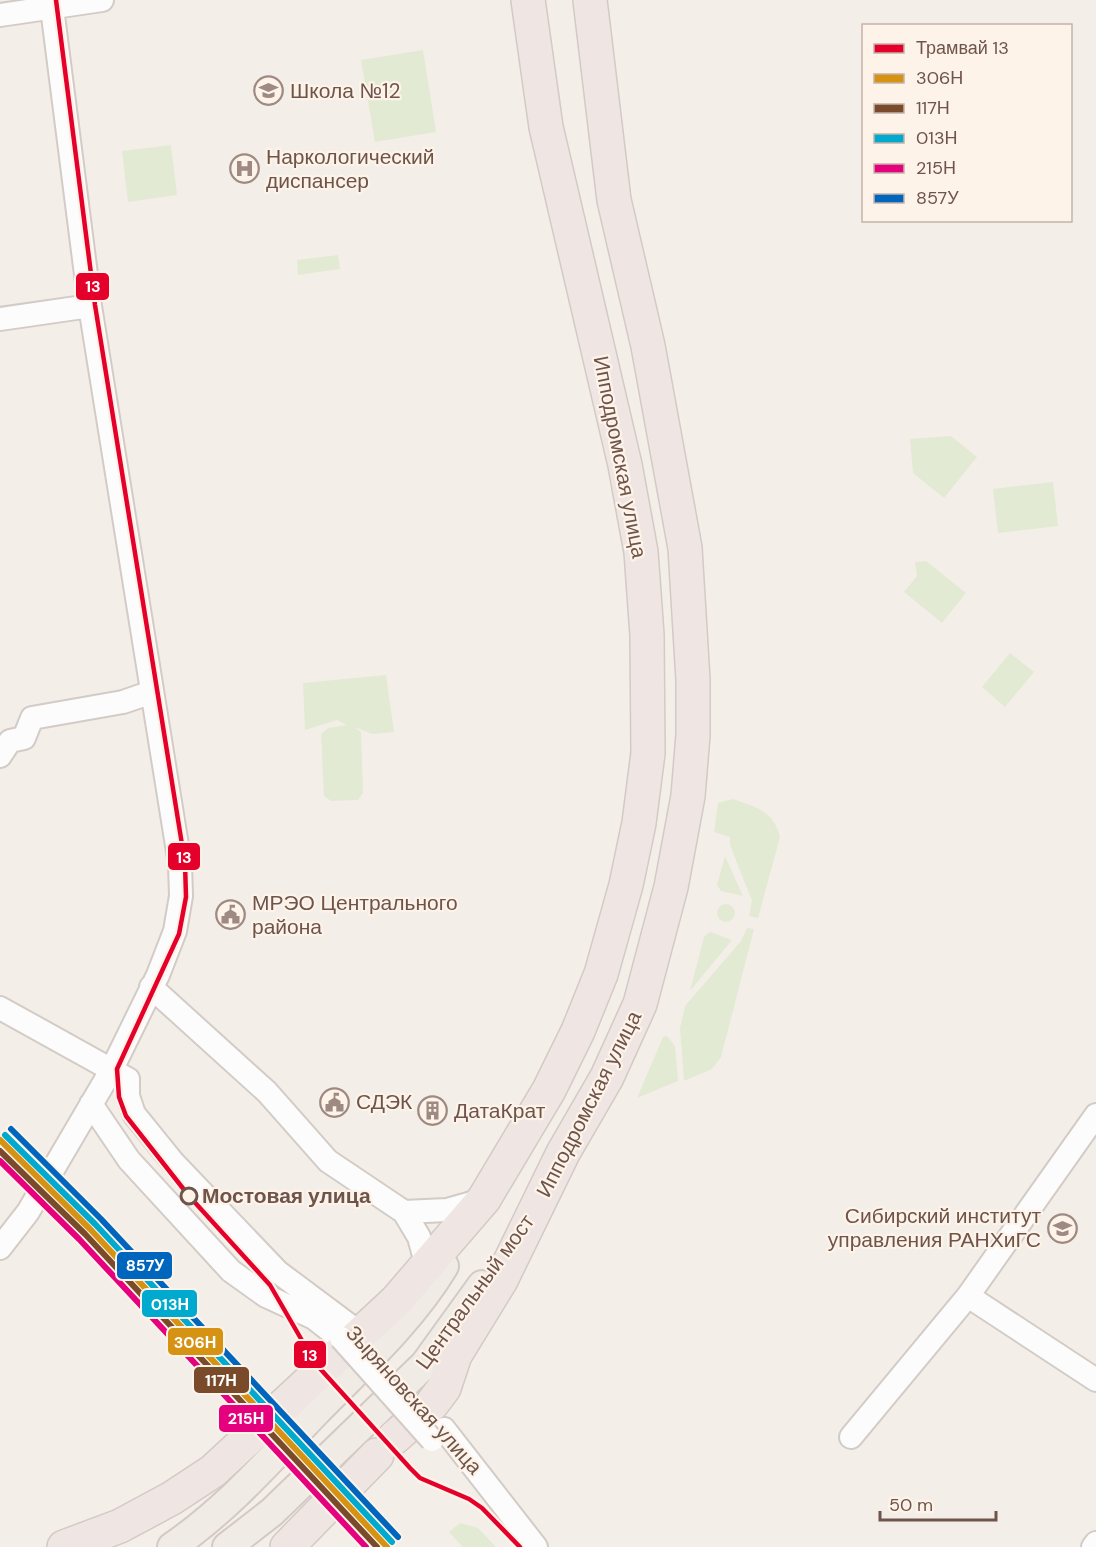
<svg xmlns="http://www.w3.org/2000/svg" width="1096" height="1547" viewBox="0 0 1096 1547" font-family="'DM Sans',sans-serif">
<rect width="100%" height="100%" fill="#f4eee8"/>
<!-- green -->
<path fill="#e3ead3" d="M423,50l13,82 -61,10 -14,-82z
M171,145l6,50 -49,7 -6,-51z
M338,255l2,14 -42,6 -1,-15z
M951,436l26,21 -33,41 -31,-25 -3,-34z
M1053,482l5,44 -60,7 -5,-44z
M926,561l40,32 -24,30 -38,-31 13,-16 -2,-14z
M1010,653l24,19 -29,35 -23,-20z
M386,675l8,57 -22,2 -18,-7 7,5 2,61 -5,7 -27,1 -7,-5 -3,-62 7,-6 19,-3 -10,-5 -32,10 -2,-47z
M733,799c23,8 41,12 47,38l-22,81 -9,-2 3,-15 -22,-56v-8l-16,-5 4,-29z
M725,856l18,40 -22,-5 -4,-6z
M717 913a9 9 0 1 1 18 0a9 9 0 1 1-18 0Z
M747,928l7,1 -33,128 -9,12 -28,12 -4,-53 5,-22 56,-65z
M710,932l22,8 -42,51 14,-54z
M667,1036l8,10 3,35 -41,17 26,-61z
M460,1523l18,5 18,19h-33l-14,-15z"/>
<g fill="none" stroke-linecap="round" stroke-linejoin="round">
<defs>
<path id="minor" d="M0,15l102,-15
M0,319l90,-13
M0,756l10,-15 14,-3 8,-20 91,-16 29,-10
M151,987l116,105 61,69 76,51 15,25 6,22 -3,14
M0,1008l128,71v17l6,18 38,47 106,111 75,56
M91,1104l38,56 102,111 35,25 48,22 23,18
M404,1212l43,-2 35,-10
M0,1248l28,-36 84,-143 46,-94 17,-44 6,-35 -1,-32 -90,-558 -39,-306
M968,1296l128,84
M444,1429l92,118
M851,1437l117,-141 128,-181
M1093,1547l3,-4"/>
<path id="major" d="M172,1547c54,-37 98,-87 143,-134 45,-46 96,-92 129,-147
M227,1547l45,-35 153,-148 57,-79"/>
<path id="highway" d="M432,1404l12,-16 11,-33 46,-75 62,-127 44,-76 33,-73 31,-117 17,-91 5,-61v-55l-8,-132 -37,-202 -34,-146 -24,-200
M394,1438l16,-14
M64,1547l56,-21 52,-28 41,-27 183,-170 88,-102 65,-109 29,-59 23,-57 25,-89 13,-62 9,-70 -1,-118 -6,-83 -16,-87 -79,-338 -18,-127
M287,1547l90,-92"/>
</defs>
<!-- minor casing -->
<use href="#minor" stroke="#d3cbc6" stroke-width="26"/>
<!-- major casing -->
<use href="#major" stroke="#d3c9c5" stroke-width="32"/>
<!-- highway casing -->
<use href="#highway" stroke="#d3c9c5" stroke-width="36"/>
<!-- minor -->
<use href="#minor" stroke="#fdfcfc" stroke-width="22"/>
<!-- major -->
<use href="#major" stroke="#f1ebe5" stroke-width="28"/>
<!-- highway -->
<use href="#highway" stroke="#efe6e4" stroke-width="33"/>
<defs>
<path id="minor-bridge" d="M341,1338l91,102"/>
</defs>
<!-- minor-bridge casing -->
<use href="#minor-bridge" stroke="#d3cbc6" stroke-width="26" stroke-linecap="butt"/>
<!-- minor-bridge -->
<use href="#minor-bridge" stroke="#fdfcfc" stroke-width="22"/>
<defs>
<path id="rail-1" d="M0,1140l90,89 297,318"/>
<path id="rail-2" d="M0,1151l85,83 292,313"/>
<path id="rail-3" d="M5,1135l90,89 297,318"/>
<path id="rail-4" d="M0,1161l79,78 287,308"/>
<path id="rail-5" d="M11,1129l90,90 297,318"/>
</defs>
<!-- rail-1 casing -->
<use href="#rail-1" stroke="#fdf3e8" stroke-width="10"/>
<!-- rail-2 casing -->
<use href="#rail-2" stroke="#fdf3e8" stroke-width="10"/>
<!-- rail-3 casing -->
<use href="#rail-3" stroke="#fdf3e8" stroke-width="10"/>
<!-- rail-4 casing -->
<use href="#rail-4" stroke="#fdf3e8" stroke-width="10"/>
<!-- rail-5 casing -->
<use href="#rail-5" stroke="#fdf3e8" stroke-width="10"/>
<!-- rail-1 -->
<use href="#rail-1" stroke="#d59213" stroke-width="6"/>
<!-- rail-2 -->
<use href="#rail-2" stroke="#7a4b2a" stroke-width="6"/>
<!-- rail-3 -->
<use href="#rail-3" stroke="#00a9ce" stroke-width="6"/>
<!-- rail-4 -->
<use href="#rail-4" stroke="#e5007d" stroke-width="6"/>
<!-- rail-5 -->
<use href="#rail-5" stroke="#0065bd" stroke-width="6"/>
<defs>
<path id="tram-1" d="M56,0l39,305 90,558 1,34 -7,37 -62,135 2,28 7,19 63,80 81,89 45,78 95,105 10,10 49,21 13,9 38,39"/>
</defs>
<!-- tram-1 casing -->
<use href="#tram-1" stroke="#fdf3e8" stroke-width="9"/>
<!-- tram-1 -->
<use href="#tram-1" stroke="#e4002b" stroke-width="4.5"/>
</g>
<!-- icons -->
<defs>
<symbol id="school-ring" viewBox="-11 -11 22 22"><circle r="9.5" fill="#fdf3e8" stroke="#9e8a82" stroke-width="1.5"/><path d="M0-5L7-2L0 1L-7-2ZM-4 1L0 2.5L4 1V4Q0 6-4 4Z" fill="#9e8a82"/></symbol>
<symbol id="hospital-ring" viewBox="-11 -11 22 22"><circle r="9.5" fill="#fdf3e8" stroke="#9e8a82" stroke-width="1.5"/><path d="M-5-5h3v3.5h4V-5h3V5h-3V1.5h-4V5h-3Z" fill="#9e8a82"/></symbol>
<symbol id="civic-ring" viewBox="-11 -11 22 22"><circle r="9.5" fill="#fdf3e8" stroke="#9e8a82" stroke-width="1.5"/><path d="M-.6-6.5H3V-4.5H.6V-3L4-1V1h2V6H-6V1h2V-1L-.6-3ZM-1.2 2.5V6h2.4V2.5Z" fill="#9e8a82"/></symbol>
<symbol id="building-ring" viewBox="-11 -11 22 22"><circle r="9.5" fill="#fdf3e8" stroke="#9e8a82" stroke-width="1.5"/><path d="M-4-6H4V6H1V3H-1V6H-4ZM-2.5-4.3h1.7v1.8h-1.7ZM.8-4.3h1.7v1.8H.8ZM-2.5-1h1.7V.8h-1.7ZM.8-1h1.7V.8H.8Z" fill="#9e8a82"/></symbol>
<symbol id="university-ring" viewBox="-11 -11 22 22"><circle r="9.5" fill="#fdf3e8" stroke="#9e8a82" stroke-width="1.5"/><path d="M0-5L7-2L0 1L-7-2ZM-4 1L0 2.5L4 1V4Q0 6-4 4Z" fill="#9e8a82"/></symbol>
</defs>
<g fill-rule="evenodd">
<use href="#school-ring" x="252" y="74" width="33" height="33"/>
<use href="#hospital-ring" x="228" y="152" width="33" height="33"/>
<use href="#civic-ring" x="214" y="898" width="33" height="33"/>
<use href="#civic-ring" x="318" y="1086" width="33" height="33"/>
<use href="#building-ring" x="416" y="1094" width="33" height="33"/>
<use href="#university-ring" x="1046" y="1212" width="33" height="33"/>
</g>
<!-- markers -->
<circle fill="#fdf3e8" stroke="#6f544b" stroke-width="3" cx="189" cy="1196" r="8"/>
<g text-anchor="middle" stroke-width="4.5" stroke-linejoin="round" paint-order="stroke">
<!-- poi labels -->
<g font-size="21" fill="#6f544b" stroke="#fdf3e8" text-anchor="start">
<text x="290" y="98">Школа №12</text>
<text x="266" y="164">Наркологический<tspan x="266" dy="24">диспансер</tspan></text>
<text x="252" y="910">МРЭО Центрального<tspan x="252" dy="24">района</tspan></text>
<text x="356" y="1109">СДЭК</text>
<text x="454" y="1118">ДатаКрат</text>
<text x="1041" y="1223" text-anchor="end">Сибирский институт<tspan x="1041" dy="24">управления РАНХиГС</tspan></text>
</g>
<!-- street labels -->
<g font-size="21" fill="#6f544b" stroke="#fdf3e8">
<text transform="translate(620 457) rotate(79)" y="7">Ипподромская улица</text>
<text transform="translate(589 1104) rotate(-63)" y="7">Ипподромская улица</text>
<text transform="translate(475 1292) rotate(-54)" y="7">Центральный мост</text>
<text transform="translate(414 1400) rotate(48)" y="7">Зыряновская улица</text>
</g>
<!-- stop labels -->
<g font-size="21" font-weight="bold" fill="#6f544b" stroke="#fdf3e8" text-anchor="start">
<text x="202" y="1203">Мостовая улица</text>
</g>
</g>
<g stroke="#fdf3e8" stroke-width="2">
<rect x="75" y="272" width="35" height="29" rx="6" fill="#e4002b"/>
<rect x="167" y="842" width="34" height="29" rx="6" fill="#e4002b"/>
<rect x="116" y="1251" width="57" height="29" rx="6" fill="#0065bd"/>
<rect x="141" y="1289" width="57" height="29" rx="6" fill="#00a9ce"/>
<rect x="167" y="1327" width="57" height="29" rx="6" fill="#d59213"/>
<rect x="293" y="1340" width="34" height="29" rx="6" fill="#e4002b"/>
<rect x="193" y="1366" width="57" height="28" rx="6" fill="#7a4b2a"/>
<rect x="218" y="1404" width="56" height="29" rx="6" fill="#e5007d"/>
</g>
<g font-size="16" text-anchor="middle" font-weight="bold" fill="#fff">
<text x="93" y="292">13</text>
<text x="184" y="863">13</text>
<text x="145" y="1271">857У</text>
<text x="170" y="1310">013Н</text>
<text x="195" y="1348">306Н</text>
<text x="310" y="1361">13</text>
<text x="221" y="1386">117Н</text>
<text x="246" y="1424">215Н</text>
</g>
<!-- legend -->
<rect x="862" y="24" width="210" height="198" fill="#fdf3e8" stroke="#c4b3a9" stroke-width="1.5"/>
<rect x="874" y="44" width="30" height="9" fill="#e4002b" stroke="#c4b3a9" stroke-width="1.5"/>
<text x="916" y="54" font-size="18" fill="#6f544b">Трамвай 13</text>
<rect x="874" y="74" width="30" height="9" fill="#d59213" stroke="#c4b3a9" stroke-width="1.5"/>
<text x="916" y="84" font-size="18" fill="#6f544b">306Н</text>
<rect x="874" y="104" width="30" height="9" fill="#7a4b2a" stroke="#c4b3a9" stroke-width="1.5"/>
<text x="916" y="114" font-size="18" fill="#6f544b">117Н</text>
<rect x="874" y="134" width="30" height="9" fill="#00a9ce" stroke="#c4b3a9" stroke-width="1.5"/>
<text x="916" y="144" font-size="18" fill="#6f544b">013Н</text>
<rect x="874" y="164" width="30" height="9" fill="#e5007d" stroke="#c4b3a9" stroke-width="1.5"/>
<text x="916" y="174" font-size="18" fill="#6f544b">215Н</text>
<rect x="874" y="194" width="30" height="9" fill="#0065bd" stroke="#c4b3a9" stroke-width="1.5"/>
<text x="916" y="204" font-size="18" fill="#6f544b">857У</text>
<!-- scale -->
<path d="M880 1511v9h116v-9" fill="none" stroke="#6f544b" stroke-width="3"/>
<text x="889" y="1511" font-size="18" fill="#6f544b" stroke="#fdf3e8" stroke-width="4.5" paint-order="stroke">50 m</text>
</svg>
